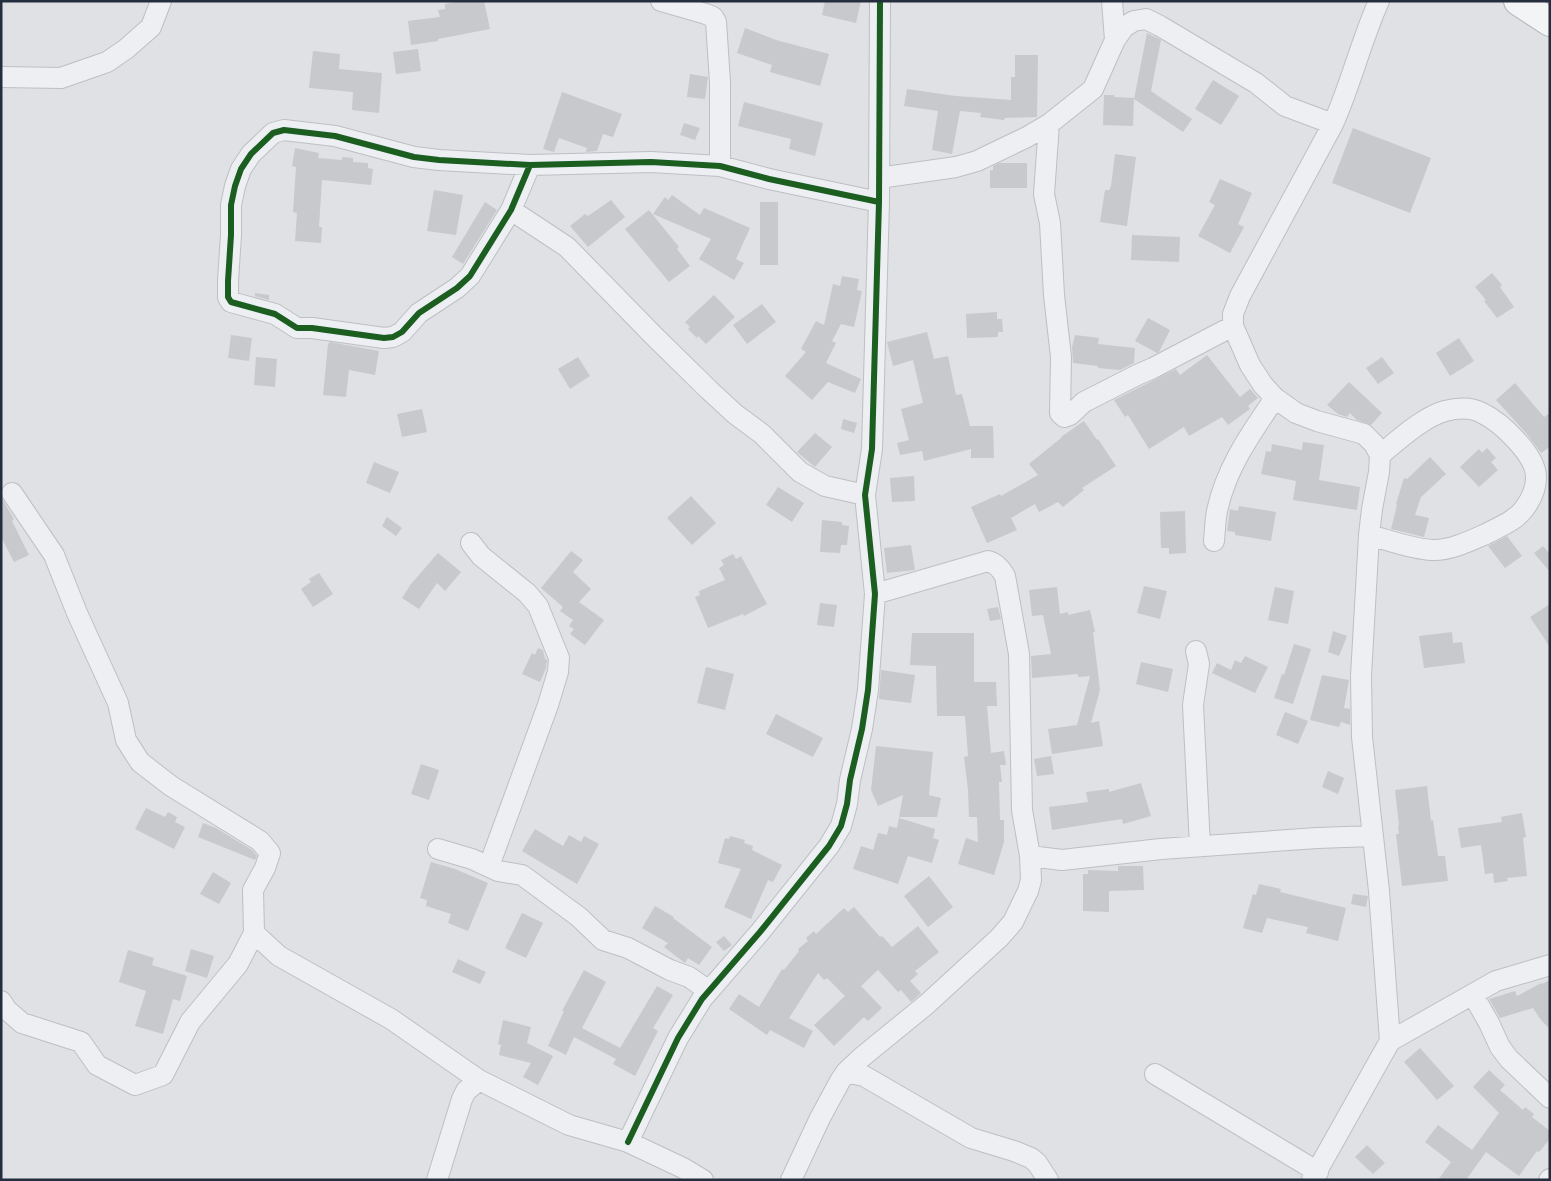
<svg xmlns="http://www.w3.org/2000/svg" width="1551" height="1181" viewBox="0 0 1551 1181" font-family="Poppins,sans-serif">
<rect width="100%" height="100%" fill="#dfe1e5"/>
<!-- building -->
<path fill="#c7c9cd" d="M460,1h24l6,28 -52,10v2l-27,4 -3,-24 32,-4 -2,-7 7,-1v-5z
M825,1h36l-5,22 -34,-8z
M745,28l31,12 53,14 -9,32 -50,-14 2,-7 -35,-12z
M1147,33l14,7 -10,51 41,28 -9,13 -49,-33z
M418,49l3,22 -25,3 -3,-22z
M313,51l27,3 -1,15 43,4 -3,40 -27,-3 1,-18 -44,-4z
M1015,55h23l-1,62 -32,1 -1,2 -24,-3 1,-4 -21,-2 -8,43 -20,-4 6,-39 -34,-5 3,-17 49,7 55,4v-23h4z
M690,74l18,3 -3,22 -18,-2z
M1213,80l26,16 -18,29 -26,-16z
M562,92l60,22 -9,23 -10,-3 -6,17 -11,1 1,-4 -28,-10 -5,14 -11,-3z
M1104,95h10v2l20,1 -1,28 -30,-1z
M744,102l79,21 -8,33 -26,-7 2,-10 -53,-13z
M684,123l16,5 -5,12 -15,-5z
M1353,128l78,30 -21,55 -78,-30z
M295,148l24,5 -1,5 24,2v-3l11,1v4l15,1v5l5,1 -2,16 -49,-5 -3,47h3l-1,16 -26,-2 2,-28 -4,-1 3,-45 -4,-1z
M1115,154l21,3 -9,69 -27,-4 5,-32h4l2,-4z
M999,163h28v25h-37v-18h3v-4z
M1220,179l32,14 -14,31 6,3 -14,26 -32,-17 17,-31 -6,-3z
M434,190l29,5 -7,40 -29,-4z
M672,195l28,20 4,-7 46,20 -14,31 8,4 -10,17 -35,-21 12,-20 -58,-25 12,-17 3,3z
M611,200l14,17 -37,30 -18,-21 15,-12 3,2z
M485,202l12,8 -34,54 -11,-7z
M760,202h18v63h-18z
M649,210l30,37 -2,2 13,17 -21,16 -44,-53z
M1132,235l48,2 -1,25 -48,-2z
M1492,273l10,12 -2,2 14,20 -17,11 -13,-17 2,-1 -11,-13z
M842,276l17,3 -2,11 5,1 -8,36 -13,-3 -9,17 4,2 -10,20 35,16 -6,14 -27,-11 -16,18 -27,-24 21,-24 -5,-3 15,-28 8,4 9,-41 7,2z
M255,293l14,2v5l-14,-4z
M714,295l21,22 -29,27 -8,-8 -1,2 -9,-9 2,-2 -5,-5z
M762,304l14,18 -29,22 -14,-19z
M997,312v7h5l1,13h-5v5l-31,1 -1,-24z
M1148,318l22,12 -11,22 -2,1 -22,-12z
M927,332l7,27 14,-3 8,39 6,-1 8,32h23l1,32h-23v-9l-47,12 -2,-10 -22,4 -3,-12 12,-3 -8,-31 22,-6 -10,-43 -20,6 -6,-24z
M231,335l21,3 -3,23 -21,-3z
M1075,335l24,3 -1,6 37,4 -1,15 -14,7 -22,-2v-2l-25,-3 -1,-16z
M1459,338l15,23 -24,15 -14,-23z
M330,342l49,9 -4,24 -26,-5 -3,27 -23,-2 5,-51z
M1207,355l33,42 10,-8 8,9 -10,8 2,3 -22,16 -6,-8 -33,19 -5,-9 -35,22 -21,-34 -3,2 -11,-17 62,-31 4,6z
M256,357l21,2 -2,28 -21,-2z
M578,357l12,19 -20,13 -12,-20z
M1382,357l12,16 -16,11 -12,-16z
M1349,382l33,31 -11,12 -14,-5 -7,-7 -3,4 -9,-3 -11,-9z
M1515,383l29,34 6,-4v34l-9,6 -15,-20 -30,-33z
M422,409l5,23 -25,5 -5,-23z
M843,419l14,4 -3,10 -13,-4z
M1084,421l13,19 1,-1 18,27 -34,22 2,2 -21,17 -5,-5 -19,10 -4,-8 -24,14 6,12 -30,13 -16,-36 29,-13 1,2 37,-21 -9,-11 32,-26v-1z
M815,433l17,14 -17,20 -18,-15z
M1303,442l21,3 -5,35 41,7 -3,23 -64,-10 3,-19 -35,-7 5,-23 5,1 1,-8 30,6z
M1487,448l9,10 -5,4 7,8 -19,17 -19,-20 19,-18 3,4z
M1430,457l16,17 -25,23 -6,18 14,3 -5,19 -33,-8 6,-24 -1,-1 8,-26 3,1z
M374,462l25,10 -9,21 -24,-10z
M914,476l1,25 -23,1 -2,-24z
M778,487l26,16 -12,19 -26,-17z
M691,496l25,27 -24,22 -25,-27z
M1,497l13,22 -2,2 17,34 -15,7 -13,-25z
M1239,506l37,6 -5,29 -36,-6v-3l-8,-1 3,-22 8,2z
M1185,511l1,42 -17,1v-6h-8l-1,-36z
M387,517l15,11 -6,8 -14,-10z
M822,520l20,2v3l7,1 -2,19h-6l-1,8 -20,-1z
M1507,536l15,20 -17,12 -17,-22z
M911,545l4,25 -28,3 -3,-25z
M1543,546l7,8v18l-16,-19z
M571,551l12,9 -10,12 18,17 -12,13 25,18 -19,25 -15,-11 4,-5 -5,-3 4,-6 -13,-9 3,-4 -22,-19z
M438,553l23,19 -16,19 -8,-8 -18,26 -17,-11 9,-14z
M733,554l3,5 5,-3 26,48 -23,12 -1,-2 -35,14 -13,-31 5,-2 -1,-4 26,-11 -6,-12 5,-3 -3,-5z
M319,573l14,21 -20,13 -12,-18 10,-7 -2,-3z
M1144,586l23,5 -7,28 -23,-6z
M1057,587l3,27 8,-2v3l22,-5 5,22h-2l7,58 -9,33 8,-2 4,25 -51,8 -4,-25 29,-4 13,-49 -12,1v-3l-46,4 -1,-22 20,-2 -8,-39 -11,1 -3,-26z
M1275,587l19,4 -6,33 -20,-4z
M820,603l17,2 -3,22 -17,-2z
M1550,604v43l-20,-30z
M998,607l3,12 -11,2 -3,-12z
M1333,631l14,5 -8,20 -11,-4z
M1452,632l1,11 9,-1 3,21 -41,5 -5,-32z
M912,633h62v49h22l1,24h-10l4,47 13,-2 2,14h-6l2,17h-3l1,38h4v22l-10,33 -36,-11 8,-26 12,4 -1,-25h-8l-1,-27 -4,-33 4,-1 -3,-40h-28l-1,-50 -26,-1z
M1294,644l17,5 -18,55 -19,-6 8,-24 2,1z
M538,648l5,2 2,9 2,1 -1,8 -6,14 -18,-8 10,-21 3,2z
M1245,656l23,11 -13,26 -43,-20 5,-10 14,7 4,-10 6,3z
M1141,662l32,7 -5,23 -32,-8z
M706,667l28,7 -9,36 -28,-7z
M881,670l34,5 -4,28 -32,-4z
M1322,675l27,5 -5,28 6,1v16l-9,-3 -2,5 -29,-7z
M1285,712l23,9 -10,23 -22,-9z
M776,714l47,24 -10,19 -47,-23z
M876,746l57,6 -4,43 12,3 -4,19h-38l4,-22 -25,11 -7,-16z
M1051,756l3,18 -17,2 -3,-17z
M421,764l18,6 -10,30 -18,-6z
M1328,771l16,7 -6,16 -16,-7z
M1141,783l10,33 -28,8 -1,-5 -70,11 -3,-23 39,-5 -2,-10 23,-3v3z
M1427,786l4,35 2,-1 5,36h7l3,25 -46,5 -6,-52h3l-1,-8 1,-1 -4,-35z
M146,808l19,9 3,-5 9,5 -2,5 10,5 -11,22 -39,-20z
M1522,813l4,24 -3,1 4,38 -20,2 1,3 -14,2 -1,-10 -8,1 -4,-29 -20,3 -3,-20 44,-6 -1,-5z
M899,818l36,11 -2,9 6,2 -7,23 -24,-7 -10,28 -45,-15 8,-23 12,4 5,-17 9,2 2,-9 8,2z
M203,823l13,5 36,22 5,6 -2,4 -57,-23z
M535,829l28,17 6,-11 12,7 3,-6 15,8 -22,40 -55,-33z
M730,836l15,4 -1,3 9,3 -1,4 30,15 -9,17 -5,-2 -17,39 -27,-12 17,-38 -23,-6 7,-25 4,1z
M431,862l24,7 33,14 -20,48 -20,-8 3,-9 -25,-8 1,-6 -7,-2z
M1118,866h25l1,24 -35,1v21l-26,-1v-37h5v-4l30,1z
M213,872l18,11 -12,21 -19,-10z
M929,876l24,31 -25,20 -24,-31z
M1259,884l22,5 -1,3 66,16 -8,33 -32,-8 2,-6 -41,-9 -5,15 -19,-5 10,-34 3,1z
M1353,894l15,2 -2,11 -15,-3z
M655,906l19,11 -1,1 39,29 -13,18 -11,-7 -3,5 -21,-16 4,-4 -26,-15z
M854,907l26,30 2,-1 10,11 26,-21 21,26 -24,19 3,3 -8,7 11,12 -2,2 -8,7 -10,-12 -3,2 -20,-22 -17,16 21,22 -14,13 -4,-4 -30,29 -20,-21 31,-29 -18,-18 -3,2 -6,-7 -29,45 24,13 -9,17 -34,-18 -3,5 -38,-26 10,-15 20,13 23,-38 2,1 15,-19 -1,-2 10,-8 -2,-3 8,-7 2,3 28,-26 4,4z
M522,913l21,10 -17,35 -21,-10z
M724,936l8,9 -8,6 -8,-9z
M191,949l23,7 -7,22 -22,-7z
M128,950l26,8 -2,7 35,11 -7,25 -7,-2 -10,35 -28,-8 11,-35 -27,-9z
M458,959l28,13 -6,12 -28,-12z
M584,970l22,12 -24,46 38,20 37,-62 16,9 -20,33 5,3 -23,45 -22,-12 3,-5 -42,-22 -8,18 -18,-9 16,-35h-2z
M1550,980v49l-9,-9 -8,-12 -33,10 -11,-19 26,-8 2,5 24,-13 1,1z
M503,1020l28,7 -4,16 26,13 -15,29 -15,-8 8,-14 -32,-8 2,-10 -3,-1z
M1420,1048l34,38 -17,14 -33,-38z
M1489,1070l16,15 -5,5 23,20 2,-3 9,7 -2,3 18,14v8l-11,13 -2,-1 -18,25 -33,-24 -20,28h-28l13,-18 -26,-20 13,-17 34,25 27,-37 -26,-26z
M1367,1145l18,18 -12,11 -18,-17z"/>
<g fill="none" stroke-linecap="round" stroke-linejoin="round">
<defs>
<path id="minor" d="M661,1l45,13 7,3 3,5 4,60v84
M1112,1l3,39
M1379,1c-18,40 -28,83 -46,123l-93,172 -7,18v12l17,39 13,20 12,13 21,15 21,8 47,13 10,10 6,11 -1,17 -7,37 -3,26 -8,141 1,61 17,154 11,150
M1,77l60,1 46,-16 19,-13 25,-22 10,-26
M1049,124l-5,70 6,29 4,72 7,62 -1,56 4,4 6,-2 14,-13 53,-27 16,-7 80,-42
M530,165l-19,45 -41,66 -13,12 -38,25 -17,19 -9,5 -9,1 -72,-10h-15l-22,-14 -44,-12 -3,-5v-16l3,-46v-30l4,-19 6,-17 10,-15 22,-21 11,-3 51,6 79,21 25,3 91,5 121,-3 69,4 49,13 110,23
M879,178l77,-11 21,-6 50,-24 22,-13 44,-35 22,-49 9,-13 10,-6 12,-2 14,7 96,57 29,23 48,18
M511,210l56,37 87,89 54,53 27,25 27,20 38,38 25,14 40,9
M12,493l42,62 23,58 41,90 8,37 14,22 31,24 89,55 10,12 -5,15 -12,22 1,43 25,23 112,63 88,61 90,45 59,17 55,26 20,12
M1369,535c19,5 43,14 63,15 17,1 38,-9 54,-16 13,-7 29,-13 38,-25 6,-8 12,-20 12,-31 1,-22 -35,-56 -54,-65 -11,-6 -25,-5 -37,-2 -22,6 -48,30 -65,44
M1214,541c1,-10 1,-20 3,-30 9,-43 34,-78 58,-113
M471,543l10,13 46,37 11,13 21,52 -1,14 -10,33 -59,161
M1196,651l3,13 -6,41 7,141
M438,849l34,10 26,12 24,4 57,42 24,23 25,8 42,22 19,7 20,14
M1030,856l32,4 99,-11 156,-11 56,-2
M1473,995l16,28 11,24 9,12 41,39
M1,1001l6,9 15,13 59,19 16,23 38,20 28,-10 27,-53 48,-58 16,-31
M846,1072l18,4 107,62 43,13 17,7 6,5 11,17
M1155,1074l163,98
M628,1142l50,-104 24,-39 58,-67 69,-86 12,-20 6,-22 3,-24 12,-51 6,-39 7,-96 -10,-99 7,-46 7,-247 1,-201
M437,1180l25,-81 4,-8 13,-11
M791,1180l29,-62 20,-37 6,-9 16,-15 65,-53 72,-66 14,-16 15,-31 3,-11 -1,-24 -8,-46 -3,-156 -14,-78c-5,-8 -8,-12 -17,-15l-113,33
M1312,1180l78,-139 106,-60 54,-16
M1549,1180l1,-1"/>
<path id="highway" d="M1518,1l32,21"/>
</defs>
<!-- minor casing -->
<use href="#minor" stroke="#bdbfc3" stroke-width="22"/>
<!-- highway casing -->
<use href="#highway" stroke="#b1b4ba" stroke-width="30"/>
<!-- minor -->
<use href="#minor" stroke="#eeeff2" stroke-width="20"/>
<!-- highway -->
<use href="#highway" stroke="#f3f4f5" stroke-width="28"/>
<defs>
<path id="cycleway" d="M530,165l-19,45 -41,66 -13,12 -38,25 -17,19 -9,5 -9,1 -72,-10h-15l-22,-14 -44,-12 -3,-5v-16l3,-46v-30l4,-19 6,-17 10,-15 22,-21 11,-3 51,6 79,21 25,3 91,5 121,-3 69,4 49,13 110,23
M628,1142l50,-104 24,-39 58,-67 69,-86 12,-20 6,-22 3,-24 12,-51 6,-39 7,-96 -10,-99 7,-46 7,-247 1,-201"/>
</defs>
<!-- cycleway casing -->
<use href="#cycleway" stroke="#ebeff5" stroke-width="9"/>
<!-- cycleway -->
<use href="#cycleway" stroke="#1b5e20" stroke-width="6"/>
</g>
<!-- border -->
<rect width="1551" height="1181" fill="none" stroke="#242e3f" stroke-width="5"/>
</svg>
